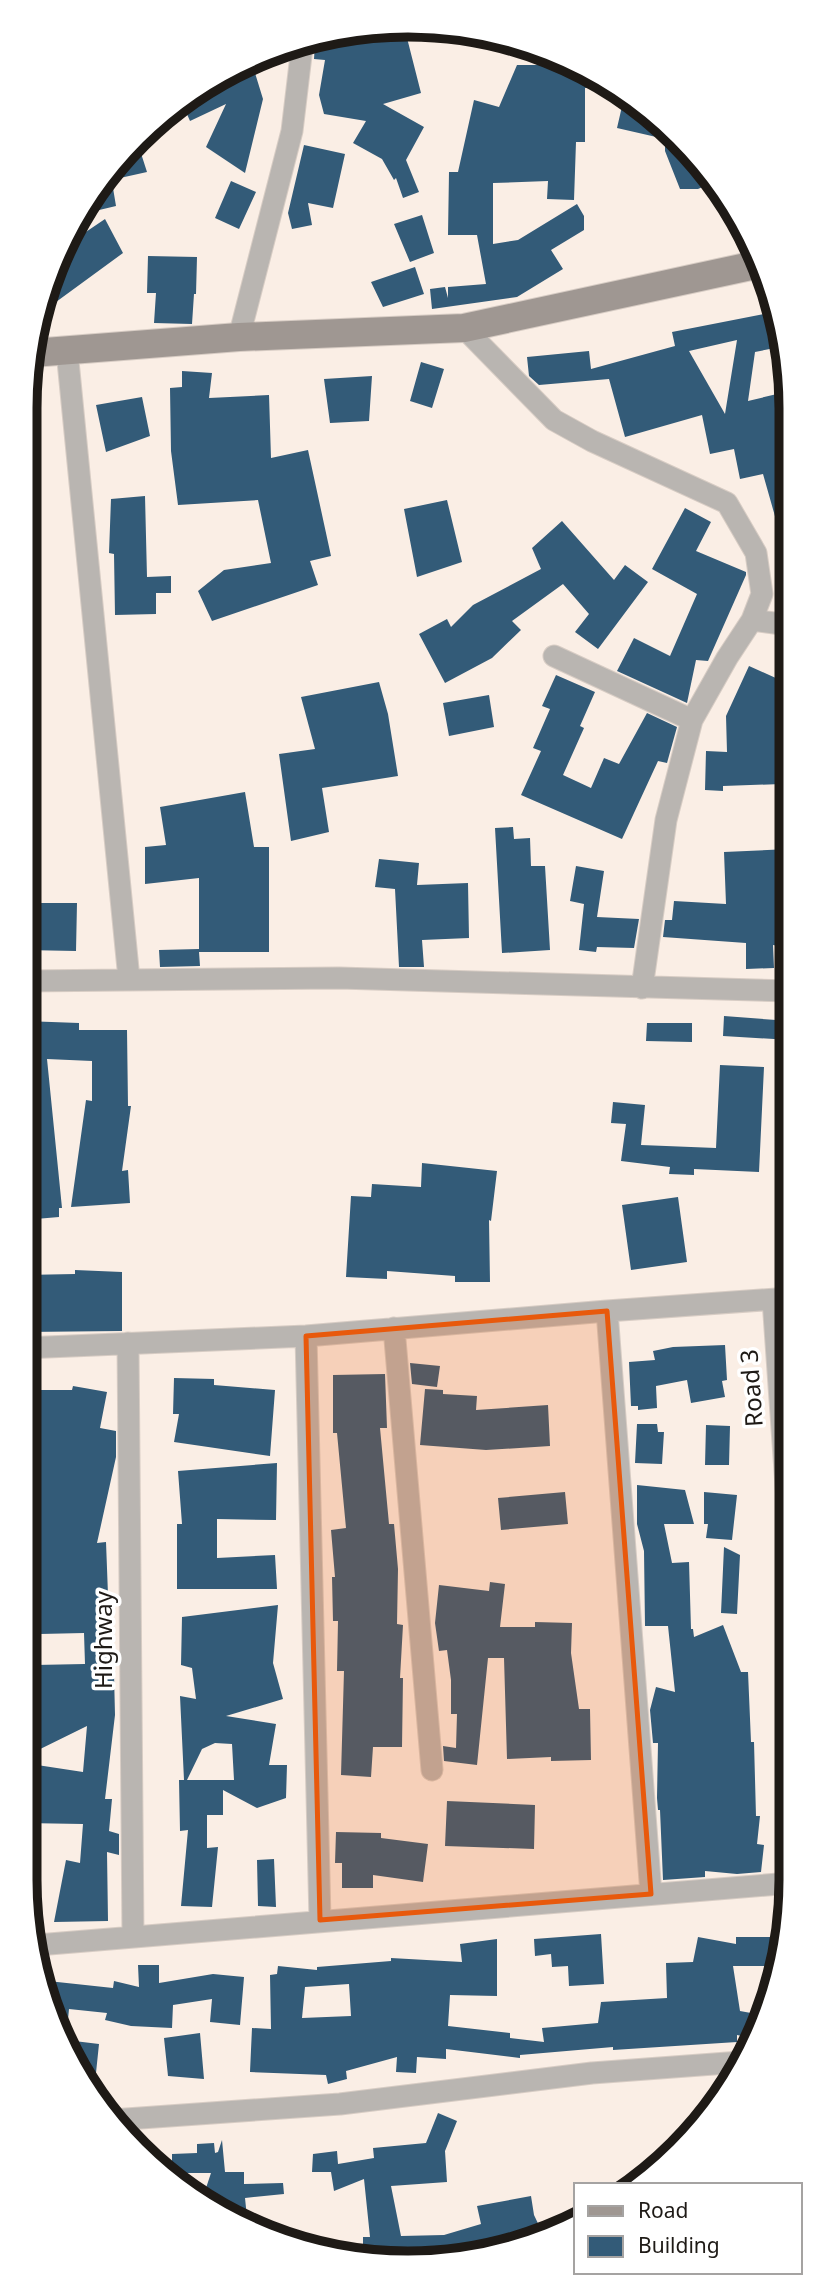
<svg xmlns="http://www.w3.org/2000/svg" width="816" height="2288" viewBox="0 0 816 2288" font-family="'Noto Sans',sans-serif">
<rect width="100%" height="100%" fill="#faeee5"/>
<!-- building -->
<path fill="#335b78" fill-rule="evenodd" d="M348,31l36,6v-2l23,3 14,55 -38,11 41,23 -18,33 13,32 -16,6 -7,-20 -2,2 -12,-21 -29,-16 13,-22 -42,-7 -5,-19 6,-35 -11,-1 1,-16z
M517,65h57l26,11 13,11 -28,1v54h-9l-2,58 -27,-1 1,-18 -55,2v61l25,-4 59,-36 7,12v14l-33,20 12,19 -46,28 -85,12 -2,-20 15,-2 3,11v-11l38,-3 -9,-49h-29l1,-63h9l16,-72 25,7z
M238,69l2,9 15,-5 8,26 -18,74 -39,-26 20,-43 -36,17 -7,-16 33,-29z
M623,102l11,2 62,51 18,27 -16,7h-18l-15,-38v-12l-48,-11z
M138,144l9,28 -27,6 -5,-14z
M304,145l41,9 -12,54 -25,-5 4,22 -20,4 -4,-16z
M231,181l25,11 -17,37 -24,-11z
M113,188l3,18 -21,5 -3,-13 3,-6z
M422,215l12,38 -24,9 -16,-38z
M105,219l18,34 -67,49 -9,-12 24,-48z
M148,256l49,1 -1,37h-2l-2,30 -38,-1 2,-30h-9z
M415,267l9,27 -41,13 -12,-25z
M774,312l11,34 -30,6 -7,49 29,-7 9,43 -3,1 5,28 1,81 -5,1 -21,-74 -23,5 -6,-30 -24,5 -8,-39 -77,22 -16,-58 -70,6 -10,-9 -2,-19 62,-6 2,18 84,-23 -3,-14zM737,340l-12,74 -36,-63z
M421,362l23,7 -12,39 -22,-7z
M182,371l30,2 -3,25 60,-3 2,63 37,-8 23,106 -21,5 8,24 -106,36 -14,-30 26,-21 47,-7 -13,-63 -80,5 -7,-54 -1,-63 12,-1z
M372,376l-3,45 -39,2 -6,-44z
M142,397l8,39 -44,16 -10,-47z
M145,496l2,81 24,-1v17h-15v21l-41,1 -1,-61 -5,-1 2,-54z
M447,500l15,62 -45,15 -13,-68z
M685,508l26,14 -15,29 50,21v3l-38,86 -12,-1 -9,43 -70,-32 17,-33 36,18 27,-62 -45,-25z
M562,521l52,59 11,-15 23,17 -50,67 -23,-17 14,-18 -26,-30 -51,37 9,9 -29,28 -47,25 -26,-49 28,-15 4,8 22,-22 68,-36 -9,-21z
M749,666l40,18v13l-10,22 2,65 -58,2v5l-18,-1 1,-39 21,1 -1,-36z
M556,675l39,17 -15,34 4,2 -21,47 28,13 13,-30 15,6 28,-51 30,14 -10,36 -9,-2 -36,78 -101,-44 20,-44 -8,-3 17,-39 -8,-3z
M379,682l9,32 10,62 -76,12 7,44 -38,9 -12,-87 36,-5 -14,-52z
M489,695l5,32 -45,9 -6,-33z
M245,792l9,55h15v105h-70l1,14 -40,1 -1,-17 40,-1v-71l-54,6v-37l21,-2 -6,-38z
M513,827l1,12 16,-1 1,28h14l5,84 -48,3 -7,-125z
M789,849v52h-4l-6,45 -6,-1 1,23 -28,1v-26l-83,-6 2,-17h7l2,-19 52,3 -2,-52z
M379,859l40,4 -2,22 51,-2 1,55 -47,2 2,27h-25l-4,-78 -20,-2z
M576,866l28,5 -7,46 42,2 -5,29 -37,-1 -1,5 -17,-2 5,-46 -14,-3z
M31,903h46l-1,48 -52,-1v-45h7z
M724,1016l66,5v19l-67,-4z
M24,1021l55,2v7h48l1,76h3l-9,65 6,-1 2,33 -59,4 15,-107 6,1v-40l-45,-2 15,149h-3v9l-35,3v-59h7l-4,-33 -3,1z
M647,1023h45v19l-46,-1z
M720,1065l44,2 -5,105 -65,-3v6l-25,-1 1,-7 -49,-6 5,-37 -15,-1 2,-21 32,3 -4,40 75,3z
M422,1163l75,8 -6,50 -2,-1 1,62h-35v-6l-68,-5v8l-41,-2 5,-81 20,1 1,-13 49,3z
M678,1197l9,65 -56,8 -9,-65z
M75,1270l47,2v59l-98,1v-57l51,-1z
M725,1345l2,35 -5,1 3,16 -34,6 -4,-23 -31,6 1,22 -19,2v-4h-7l-2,-44 26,-2 -2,-9 20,-4z
M410,1363l30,3 -3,21 -25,-3z
M385,1374l2,54h-7l9,96h5l4,45 -1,55 6,1 -3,53h3l-1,69h-29l-2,30 -30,-2 3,-104h-7l1,-50h-5l-1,-44h3l-4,-47 15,-2 -9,-95h-4v-58z
M174,1378l40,1v6l61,5 -5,66 -96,-14 5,-28h-6z
M73,1386l34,6 -7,36 16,3v26l-19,86 9,-1 5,132h3l1,41 -10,84h7l-3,32 10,3v21l-12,-3 1,69 -54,1 12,-62 14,3 3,-39 -59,-1v-60l59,9 4,-46 -63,31v-188h13l1,-51 -14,1v-129h48zM84,1633l1,31 -50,1 5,-31z
M425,1389l18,1v4l34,2 -1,14 72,-5 2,41 -64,4 -66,-5z
M637,1424h20l1,8h6l-2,32 -27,-1z
M706,1425l24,1 -1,39h-24z
M277,1463l-1,57 -59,-1v39l58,-3 2,34h-100v-65h5l-4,-53z
M637,1485l48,5 9,34h-30l8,39 17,-1 2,67h2l1,8 29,-12 18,47h7l3,70h3l2,74h4l-3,28 7,1 -3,27 -24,2 -32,-3v6l-42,3 -3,-70h-2l-1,-12 1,-55h-5l-3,-33 6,-23 19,5 -7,-66h-23l-1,-75 -7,-27z
M565,1492l3,32 -67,6 -3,-32z
M704,1492l33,3 -5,45 -26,-2 2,-14h-4z
M724,1547l16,8 -3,59 -16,-1z
M490,1582l15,2 -5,43h35v-5l37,1 -1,30 8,56h11l1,51 -40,1v-4l-44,2 -3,-101h-16l-11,107 -33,-4 -1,-15 13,2 1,-34h-6v-34l-4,-30 -8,1 -4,-28 4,-38 50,6z
M278,1605l-5,58 10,36 -57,17 50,8 -7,41h18l-1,33 -29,10 -34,-18v25h-16v33l11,-1 -6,60 -31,-1 7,-76 -8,1 -1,-51h5l-4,-84 16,3 -4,-31 -11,-3 1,-48zM215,1743l17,1 2,36h-47l15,-31z
M447,1801l88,4 -1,44 -89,-3z
M336,1832l45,1v5l47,6 -5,38 -50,-7v13h-31v-25h-7z
M274,1859l2,48 -18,-1 -1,-46z
M601,1934l3,50 -35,2 -1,-20 -16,1 -1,-13 -16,2 -1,-17z
M698,1937l38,7v-7h48l-4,29h-47l7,45 22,4 -10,23 -15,-3v7l-124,8v-3l-93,8v3l-74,-9v10l-29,-2 -1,16 -20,-1 1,-15 -51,14 1,8 -19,5 -2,-9 -76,-3 2,-44 19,1 -1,-54 7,-1 1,-8 39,4v-3l74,-6v-3l71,4 -2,-18 37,-5v57l-47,-1 -2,31 62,7v5l34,4 -2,-14 56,-5 3,-21 66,-4 -1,-35 27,-1zM349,1984l2,32 -49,2 3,-31z
M138,1965h21v18l54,-9 31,3 -4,48 -30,-3 2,-23 -39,6 -1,23 -41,-2 -26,-6 2,-7 -38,-4 -3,31 33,4 -5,48 -40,-66 -7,-34 1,-11 65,7 1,-7 25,6z
M200,2033l4,46 -36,-3 -4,-38z
M438,2113l19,8 -12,30 2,31 -56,4 10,50 43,-1 37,-11 -4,-18 54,-10 3,19 9,19 -36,17 -144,9v-23h7l-6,-58 -30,12 -3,-19h-19l1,-18 24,-3 1,13 36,-6 -1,-10 53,-5z
M222,2140l3,32h19v12l39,-1 1,11 -39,4 3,29 -10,-3 -35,-27 8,-24h-39v-19l25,-1v-9l17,-1 1,10 3,-1z"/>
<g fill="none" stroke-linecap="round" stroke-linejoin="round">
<defs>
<path id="street" d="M464,328l90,92 38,21 135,62 29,50 6,41 -10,26 -25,38 -35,62 -26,100 -24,168
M239,337l53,-206 10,-84
M67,351l62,628
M752,620l37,5
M554,656l138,64
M24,981l315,-3 451,13
M773,1300l18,257
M607,1311l44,583
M394,1328l38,442
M306,1336l14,584
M128,1343l5,593
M24,1348l282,-12 301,-25 183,-13
M37,1945l754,-62
M112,2120l228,-16 252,-31 149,-11"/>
<path id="secondary" d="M32,353l207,-16 225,-9 296,-64"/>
</defs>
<!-- street casing -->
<use href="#street" stroke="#d7ccc4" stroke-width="23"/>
<!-- secondary casing -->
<use href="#secondary" stroke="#d7ccc4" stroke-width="30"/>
<!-- street -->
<use href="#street" stroke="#b9b5b1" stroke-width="21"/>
<!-- secondary -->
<use href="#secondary" stroke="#9f9792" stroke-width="28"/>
</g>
<!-- marked area -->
<path fill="#e8590c" fill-opacity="0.2" stroke="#e8590c" stroke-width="5" stroke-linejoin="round" d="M607,1311l44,583 -331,26 -14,-584z"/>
<g text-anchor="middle" stroke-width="7" stroke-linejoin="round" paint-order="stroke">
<!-- street labels -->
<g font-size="24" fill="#1e1a16" stroke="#fff">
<text transform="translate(752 1388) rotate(-94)" y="8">Road 3</text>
<text transform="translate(104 1640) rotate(-90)" y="8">Highway</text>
</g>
</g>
<!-- crop -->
<path d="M0 0H816V2288H0ZM408 37H408A371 371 0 0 1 779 408V1880A371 371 0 0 1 408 2251H408A371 371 0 0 1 37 1880V408A371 371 0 0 1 408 37Z" fill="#fff" fill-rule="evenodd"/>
<path fill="none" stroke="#1e1a16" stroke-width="9" d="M408 37H408A371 371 0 0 1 779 408V1880A371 371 0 0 1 408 2251H408A371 371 0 0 1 37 1880V408A371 371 0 0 1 408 37Z"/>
<!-- legend -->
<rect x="574" y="2183" width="228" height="91" fill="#ffffff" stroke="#a5a3a2" stroke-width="2"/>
<rect x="588" y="2206" width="35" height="10" fill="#9f9792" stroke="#a5a3a2" stroke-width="2"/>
<text x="638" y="2218" font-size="21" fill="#1e1a16">Road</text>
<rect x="588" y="2236" width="35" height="21" fill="#335b78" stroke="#a5a3a2" stroke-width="2"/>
<text x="638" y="2253" font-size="21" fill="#1e1a16">Building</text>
</svg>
